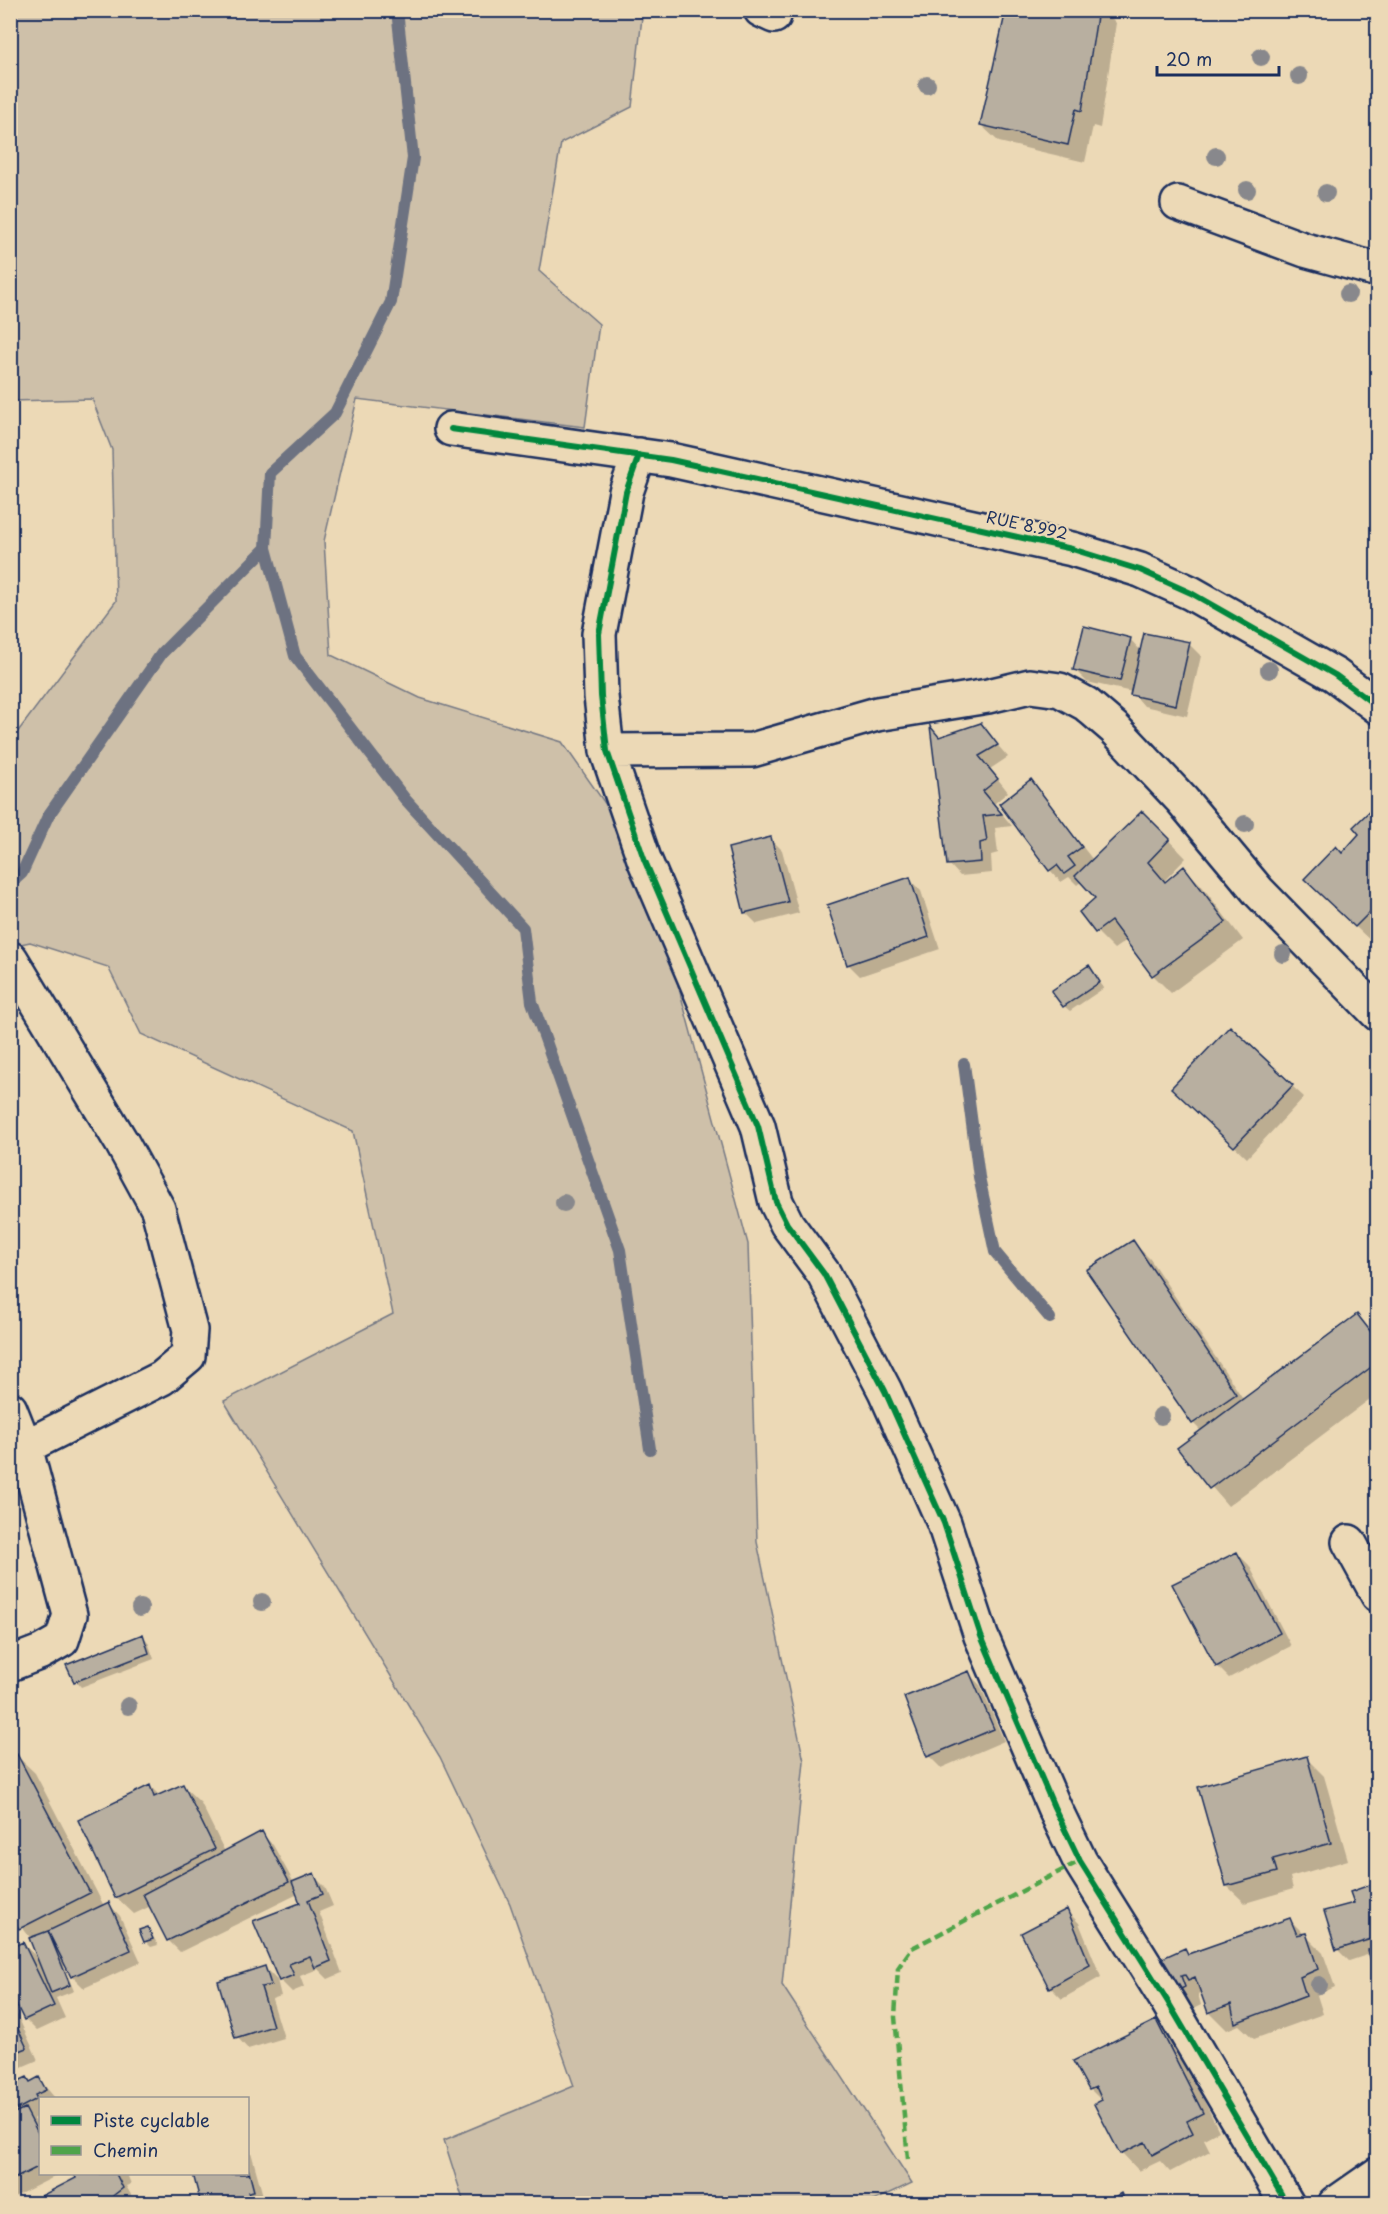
<svg xmlns="http://www.w3.org/2000/svg" width="1388" height="2214" viewBox="0 0 1388 2214" font-family="'Playpen Sans',sans-serif">
<rect width="100%" height="100%" fill="#ecd9b6"/>
<filter id="ink" filterUnits="userSpaceOnUse"><feTurbulence type="fractalNoise" baseFrequency=".0167" numOctaves="2"/><feDisplacementMap in="SourceGraphic" scale="12" xChannelSelector="R" yChannelSelector="G"/><feConvolveMatrix kernelMatrix="1 2 1 2 8 2 1 2 1" color-interpolation-filters="sRGB"/></filter>
<g filter="url(#ink)">
<!-- green -->
<path fill="#cec0a9" stroke="#747884" stroke-width="1.5" d="M616,10l26,7 -10,90 -71,36 -22,128 60,53 -14,103 -228,-28 -33,142 7,114 89,43 142,44 82,117 104,385 9,298 47,219 -22,224 130,198 -45,21 -403,-1 -20,-63 130,-54 -64,-182 -70,-147 -216,-356 169,-87 -40,-183 -212,-97 -33,-67 -78,-25 -19,4 -1,-204 106,-141 -4,-151 -20,-51 -81,2v-390z"/>
<!-- shadow -->
<path fill="#0003" d="M1007,10h97l12,13 -16,105 -7,-2 -8,36 -86,-20 -18,-17z
M1130,639l11,12 48,-7 12,12 -14,60 -43,-10 -12,-14 -45,-10 -12,-12z
M980,725l28,32 -18,12 18,23 -14,12 18,22 -17,2 3,25 -7,2 1,18 -32,3 -11,-12 -17,-134 8,8z
M1031,781l62,79 49,-47 44,45 -21,22 2,3 17,-15 17,17 42,55 -72,53 -18,-18 -26,-35 -13,9 -17,-17v-34l-15,-17 -5,4 -8,-8 -8,5 -11,-12z
M1378,805v135l-4,4 -50,-47 18,-42 19,-21z
M771,839l11,11 17,63 -42,11 -12,-12z
M909,879l12,12 19,58 -80,27 -12,-12z
M1089,967l15,21 -34,23 -6,-5z
M1292,1086l12,11 -57,61 -62,-59z
M1133,1242l17,17 94,141 113,-84 21,22v55l-150,113 -49,-57 23,-17 -9,-9z
M1237,1553l12,12 42,81 -62,32 -12,-12z
M143,1636l5,6 6,17 -73,28 -5,-6z
M968,1673l12,12 24,56 -63,27 -12,-12z
M17,1756l18,17 69,133 5,-2 11,12 21,46 -57,26 -12,-12 -5,-11 -3,1 10,25 -18,7 9,20 -28,13 -12,-12 -2,-75 17,16 -8,-20 -17,-22 -5,1v-160z
M1306,1758l18,18 24,84 -58,17 3,12 -48,14 -18,-17 -28,-98z
M150,1786l10,10 23,-10 18,17 24,49 36,-19 12,12 21,38 19,-8 12,12 8,19 -14,6 23,61 -14,6 -10,-10 -18,7 4,11 -12,5 -12,-12 22,-76 -4,-10 -118,58 -12,-12 -17,-34 -17,8 -18,-17z
M1378,1884v96l-8,-26 -21,7 -12,-12 19,-45z
M1067,1911l12,12 22,54 -39,22 -12,-12z
M1289,1919l34,34 12,34 -18,8 6,19 -69,25 -15,-14 -12,5 -18,-18 -7,-20 -4,2 3,11 -8,4 -17,-18 8,-41 6,5z
M148,1928l10,17 -7,2 -6,-6z
M265,1968l12,12 4,16 -9,3 12,39 -36,11 -11,-12z
M10,1999l28,61 -28,12z
M1156,2022l18,17 45,92 -15,8 6,12 -40,21 -10,-11 -21,10 -17,-18 -19,-51 -13,-13z
M39,2079l16,19h-15v17l-6,4 6,9v46h20l-50,25v-112z
M248,2141l17,62 -62,1 -9,-30h54z
M76,2174h51l4,10 -5,2 8,14 -5,4h-83l32,-25z"/>
<g fill="none" stroke-linecap="round" stroke-linejoin="round">
<!-- stream -->
<path stroke="#6d7281" stroke-width="12" d="M397,10l16,148 -22,144 -56,111 -65,60 -4,75 29,108 110,143 118,129 9,74 88,248 30,199
M10,884l12,-11 26,-57 114,-163 104,-105
M964,1064l15,113 16,75 55,66"/>
</g>
<!-- building -->
<path fill="#b8afa0" stroke="#1b2f5e" stroke-width="1.5" d="M1006,10h92l-16,101 -6,-2 -8,36 -88,-20z
M1084,626l47,12 -11,43 -47,-11z
M1144,633l46,9 -14,63 -46,-10z
M981,723l17,22 -19,11 19,23 -15,12 19,23 -19,2 4,25 -7,2 1,19 -34,3 -17,-139 9,11z
M1031,779l51,68 -14,10 7,9 -11,8 -7,-9 -8,6 -50,-67z
M1378,803v101l-23,23 -51,-48 32,-33 6,7 17,-19 -6,-7z
M1142,811l28,28 -22,23 17,20 19,-16 42,56 -74,54 -41,-55 -16,12 -16,-21 16,-14 -20,-22z
M771,837l17,65 -44,11 -16,-65z
M910,877l19,60 -82,28 -20,-60z
M1089,965l11,17 -37,25 -12,-16z
M1230,1026l63,59 -59,62 -63,-59z
M1133,1240l103,154 -44,30 -106,-154z
M1357,1314l21,27v21l-169,127 -32,-41z
M1237,1552l43,81 -64,34 -44,-83z
M143,1634l6,19 -75,29 -8,-17z
M969,1671l25,58 -67,28 -23,-60z
M17,1754l73,139 -71,36 -9,-16v-155z
M1307,1756l24,87 -58,16 4,13 -51,14 -28,-99z
M183,1784l32,65 -100,49 -37,-78 72,-35 4,12z
M262,1831l27,51 -122,59 -24,-47z
M314,1873l9,21 -15,6 23,61 -16,7 -5,-12 -21,8 5,11 -15,6 -26,-60 47,-18 -8,-21z
M1378,1882v55l-42,13 -12,-39 30,-8 -4,-11z
M109,1902l22,48 -60,27 -23,-46z
M1067,1909l23,56 -41,23 -28,-55z
M1290,1918l7,17 9,-2 12,36 -18,8 6,19 -71,27 -4,-19 -23,9 -13,-36 -7,3 -3,-5 -4,1 4,11 -10,5 -17,-32 27,-12 3,6z
M148,1927l5,12 -9,3 -5,-12z
M48,1931l22,54 -19,8 -22,-55z
M23,1942l31,64 -30,14 -14,-28v-44z
M1378,1947v35l-1,1 -9,-33z
M265,1966l6,19 -10,2 12,39 -38,12 -17,-57z
M10,2012l17,36 -17,7z
M1156,2020l47,93 -16,8 6,12 -41,22 -7,-13 -25,12 -26,-50 8,-4 -6,-13 -7,3 -16,-29z
M27,2077l3,5 9,-5 7,13 -11,5 2,4 -27,14v-28z
M25,2108l15,29v29l-30,15v-66z
M248,2168l6,23 -6,1 4,9 -8,3h-43l-8,-30h55z
M74,2174h42l7,14 -9,7 3,9h-72l-4,-8 35,-18z
M1121,2193l6,11h-24z"/>
<g fill="none" stroke-linecap="round" stroke-linejoin="round">
<defs>
<path id="minor" d="M761,10l13,6
M1178,203l127,47 73,20
M451,429l220,31 401,89 68,21 51,23 144,82 43,32
M639,455l-13,37 -27,142 2,62 6,55 37,108 114,267 18,76 11,22 37,50 61,117 59,132 37,113 73,171 26,54 88,141 119,202
M607,751l145,-1 125,-36 111,-18 42,-10 30,4 26,14 28,24 68,72 76,91 120,123
M10,1409l15,38
M1349,1542l29,53
M10,1664l31,-12 21,-12 8,-25 -45,-168 137,-69 26,-22 2,-26 -32,-121 -36,-66 -111,-184
M1335,2204l43,-30"/>
</defs>
<!-- minor casing -->
<use href="#minor" stroke="#1b2f5e" stroke-width="38"/>
<!-- minor -->
<use href="#minor" stroke="#ecd9b6" stroke-width="33"/>
<!-- quiet -->
<path stroke="#4fa44a" stroke-width="4.5" stroke-dasharray="9 4.5" stroke-linecap="butt" d="M908,2159l-13,-142 3,-49 14,-20 168,-87"/>
<defs>
<path id="cycleway" d="M451,429l220,31 401,89 68,21 51,23 144,82 43,32
M639,455l-13,37 -27,142 2,62 6,55 37,108 114,267 18,76 11,22 37,50 61,117 59,132 37,113 73,171 26,54 88,141 119,202"/>
</defs>
<!-- cycleway casing -->
<use href="#cycleway" stroke="#ecd9b6" stroke-width="10"/>
<!-- cycleway -->
<use href="#cycleway" stroke="#00873e" stroke-width="6"/>
</g>
<!-- trees -->
<g fill="#88888c">
<circle cx="1261" cy="57" r="9"/>
<circle cx="1299" cy="76" r="9"/>
<circle cx="927" cy="85" r="9"/>
<circle cx="1216" cy="156" r="9"/>
<circle cx="1247" cy="190" r="9"/>
<circle cx="1326" cy="193" r="9"/>
<circle cx="1348" cy="294" r="9"/>
<circle cx="1269" cy="670" r="9"/>
<circle cx="1245" cy="824" r="9"/>
<circle cx="1283" cy="954" r="9"/>
<circle cx="564" cy="1203" r="9"/>
<circle cx="1161" cy="1416" r="9"/>
<circle cx="262" cy="1602" r="9"/>
<circle cx="140" cy="1608" r="9"/>
<circle cx="128" cy="1706" r="9"/>
<circle cx="1319" cy="1985" r="9"/>
</g>
</g>
<g text-anchor="middle" stroke-width="4.5" stroke-linejoin="round" paint-order="stroke">
<!-- street labels -->
<g font-size="16" fill="#1b2f5e" stroke="#ecd9b6">
<text transform="translate(1027 525) rotate(12)" y="6">RUE 8.992</text>
</g>
</g>
<!-- margin -->
<rect width="1388" height="2214" fill="none" stroke="#ecd9b6" stroke-width="36"/>
<rect x="18" y="18" width="1352" height="2178" fill="none" stroke="#1b2f5e" stroke-width="2" filter="url(#ink)"/>
<!-- legend -->
<rect x="39" y="2097" width="210" height="78" fill="#ecd9b6" stroke="#989593" stroke-width="1.5"/>
<rect x="51" y="2116" width="30" height="9" fill="#00873e" stroke="#989593" stroke-width="1.5"/>
<text x="93" y="2127" font-size="18" fill="#1b2f5e">Piste cyclable</text>
<rect x="51" y="2146" width="30" height="9" fill="#4fa44a" stroke="#989593" stroke-width="1.5"/>
<text x="93" y="2157" font-size="18" fill="#1b2f5e">Chemin</text>
<!-- scale -->
<path d="M1157 66v9h122v-9" fill="none" stroke="#1b2f5e" stroke-width="3"/>
<text x="1166" y="66" font-size="18" fill="#1b2f5e" stroke="#ecd9b6" stroke-width="4.5" paint-order="stroke">20 m</text>
</svg>
